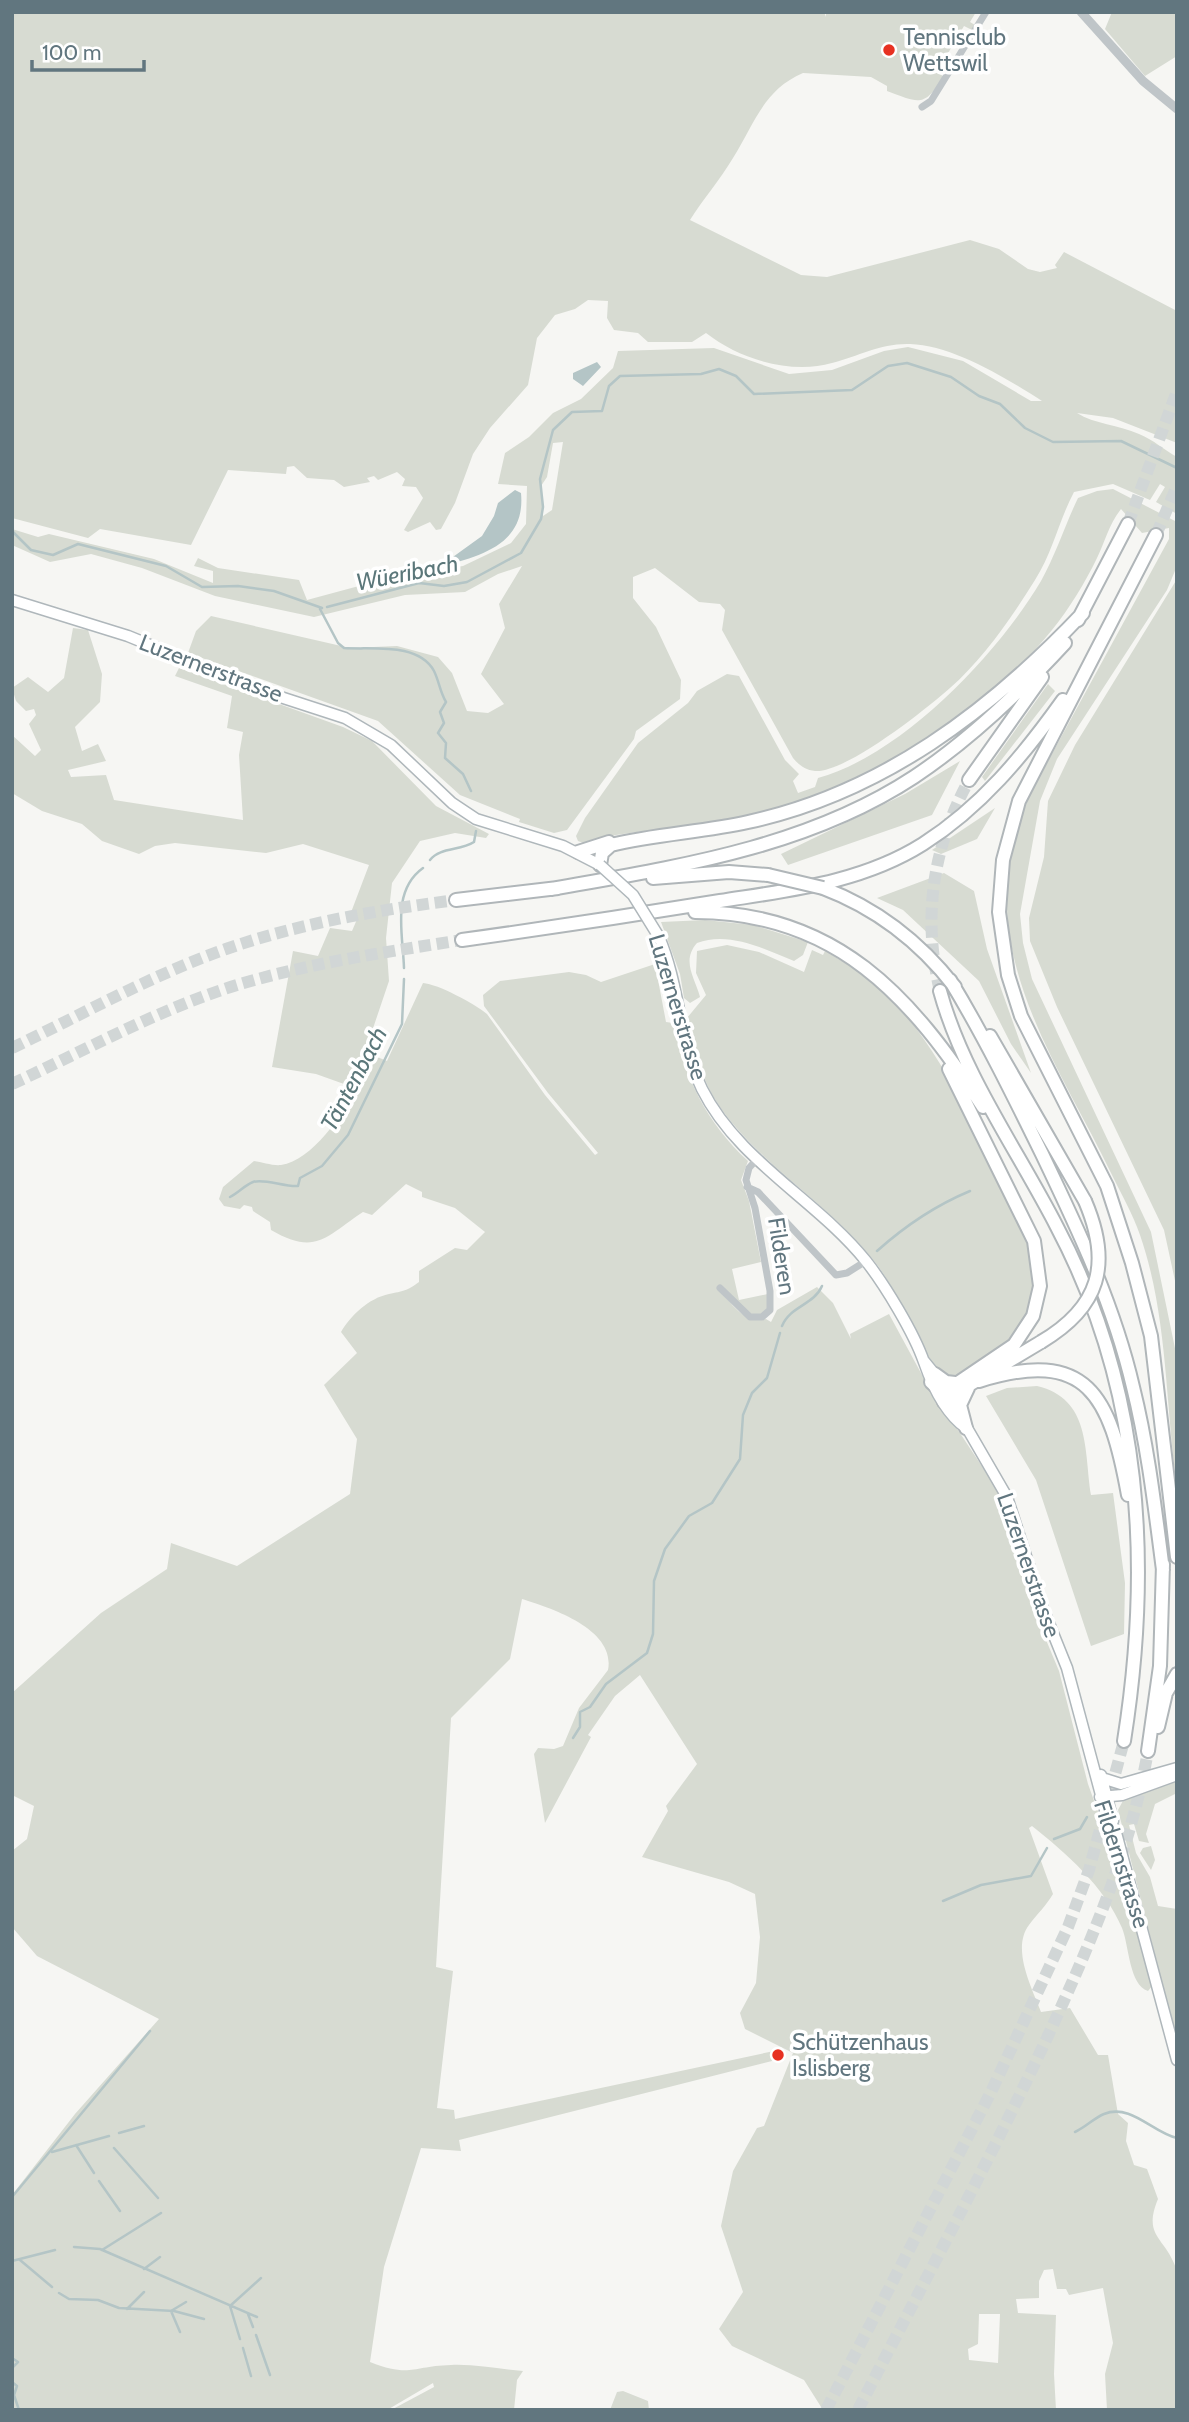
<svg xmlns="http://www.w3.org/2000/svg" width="1189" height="2422" viewBox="0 0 1189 2422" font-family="Cabin,sans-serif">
<rect width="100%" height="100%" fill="#f6f6f3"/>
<!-- green -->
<path fill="#d7dbd2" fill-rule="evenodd" d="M12,12h812l2,5v-5h150l-6,10 5,3 -3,5 -8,-4 -27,46 7,5c-21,31 -24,26 -57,14v-5l-16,-9 -68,-4c-40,17 -49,52 -70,85 -13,22 -30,41 -43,62l111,55 26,2 143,-37 29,9 29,20 12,3 17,-4 -2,-3 9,-13 113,59v132l-64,-25 -36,-5c17,11 42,12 62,21 15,6 25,16 38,23v57l-21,-12 9,-15 -5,-3 -10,16 -37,-16 -39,8c-15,28 -21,60 -39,88 -23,37 -52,79 -85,108 -25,22 -104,85 -135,83 -10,-1 -16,-6 -22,-13l-71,-128 3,-20 -5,-6 -21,-2 -44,-34 -22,9v21l23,29 25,53 -1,19 -44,32 -2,8 -67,91 -13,3 -35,-11 1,-3 -60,-24 -82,-74 -190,-68 8,-22 15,-15 139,32 47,-2 41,11 14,16 15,38 21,2 16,-9 -23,-30 24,-46 -6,-24 23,-38 -24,8 -33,18 -60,3 -91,22 -99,-21 -73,-28 -51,-14 -41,8 -38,-17v-16l26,8 11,-3 105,25 59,24v-12l-19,-5 4,-8 20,10 81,12 8,20 89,-24 67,-10 48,-23 15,-19 1,-38 -29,-2 7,-31 24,-16 24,-24 28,-14 32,-31 5,-17 96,-3 75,26 43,-4 52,-19 24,-4 55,14 68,40h11c-36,-23 -90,-56 -132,-57 -29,-1 -51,12 -78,19 -41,12 -93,-4 -126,-30l-14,9h-44l-10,-9 -24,-3 -7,-12 1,-17 -20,-1 -13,9 -20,6 -18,23 -9,47 -38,43 -17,26 -18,49 -14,26 -5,1 -6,-8 -22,10 -4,-2 19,-32 -7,-11 -14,-1 3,-7 -8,-7 -19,8 -4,-4 -7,2 3,4 -26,5 -10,-7 -27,-2 -13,-12 -7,1 -1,7 -58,-4 -37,75 -91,-16 -12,9 -76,-20zM563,442l-11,68 -9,6 -2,-30 6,-9 6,-34z
M1112,12h65v44l-32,20 -40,-47z
M1113,489l64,33v44l-10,24 -110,169 -17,42 -20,113 3,29 9,36 119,253 26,126v129c-12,-84 -9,-171 -37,-252 -7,-21 -19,-41 -29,-62 -44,-92 -110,-184 -104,-290 2,-29 12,-60 22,-87l140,-257v-11l-27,5 -21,-24c-13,17 -16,33 -24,49 -12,25 -28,51 -45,72 -62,78 -182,154 -278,180 -52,14 -105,17 -158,25 -10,2 -20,7 -30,9l-8,-3 -2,-5 9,-18 53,-75 50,-40 9,-12 30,-17 12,2 46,84 14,14 -6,7 5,12 17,-6 3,-9c84,-23 180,-124 223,-197 15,-27 24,-56 37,-83l19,-7z
M1177,579v711l-13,-60 -107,-223 -27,-66 -1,-23 15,-61 4,-56 27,-56z
M73,628l15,2 14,44 -2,28 -25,25 7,24 16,-7 8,17 -38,9 3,7 35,-2 8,25 129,20 -4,-65 4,-23 -16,-4 5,-32 -57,-20 4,-8 164,59 29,14 64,65 53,28 -3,4 -31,-5 -35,8 -28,42 -6,55 3,43 -24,71 22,9 36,-78c15,1 52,21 64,31l58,81 50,60 3,-2 -50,-60 -64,-87 -1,-11 17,-14 69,-9 17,3 15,7 54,-18 11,58 7,1c12,55 33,99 75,138l-7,19 8,21 12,61 -29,7 7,31 29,-6 -1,15 -5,5 -12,1 -28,-22c14,16 21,28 44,26l5,3 6,-12 40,-23 16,16 18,36 -1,-5 39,-20 52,96 3,-1 53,80 12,30 20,80 30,72 29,113 34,95 30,107 -4,5c-19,-6 -19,-46 -26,-63 -17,-41 -57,-76 -90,-102l-3,2 24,66c-7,12 -16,20 -24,31 -18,24 3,63 12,87l29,-4 28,47h10l10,59 10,9 -2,18 8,24 13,4 11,30c-16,39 8,37 19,72v139h-70l-2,-36 8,-31 -10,-55 -34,7 -3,-6h-9l-4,-20 -9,1 -5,11v17l-23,1 2,14 38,2 -2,59 2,36h-233l-19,-30 -72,-34 -13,-17 24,-37 -22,-66 12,-55 24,-43 7,-2 29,-73 -48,-24 -5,-16 16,-30 4,-46 -5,-43 -26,-12 -87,-25 26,-46 -2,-5 31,-42 -57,-89 -25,21 -27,39 3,2 -46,86 -11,-69 4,-6 16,1 9,-3 16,-38 29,-38c8,-41 -57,-62 -86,-71l-12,60 -59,59 -15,249 17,4 -16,137 17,2 1,9 319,-68 2,9 -317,80 2,11 -40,-3 -37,119 -14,95c41,16 42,4 81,3 24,-1 48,4 72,6l-6,9 -3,30h-123l43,-23 -1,-4 -46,27h-375v-215l63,-81 84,-95 -122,-63 -25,-29v-76l15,-12 7,-33 -22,-11v-102l89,-80 66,-44 4,-26 66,23 113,-72 7,-55 -33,-54 33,-32 -16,-21c9,-16 28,-34 48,-38 14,-3 18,-3 30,-12v-11l36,-23 12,2 18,-18 -30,-24 -33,-11v-5l-16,-8 -34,31 -9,-3c-38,25 -47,44 -92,18l-1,-8 -17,-11 -1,-4 -8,-2 -4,4 -16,-3 -5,-7 4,-12 31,-26c8,1 19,5 27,4 31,-4 62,-52 77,-76l-42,-15 -44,-7 21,-116 25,5 12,-28 22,3 6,-14 -8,-2 19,-50 -66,-21 -37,9 -91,-10 -20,3 -16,8 -37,-13 -20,-17 -40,-13 -30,-18v-58l23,21 6,-6 -12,-26 7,-9 -2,-6 -8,2 -10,-10 -4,-13 16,-11 20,15 16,-14zM979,2314h21l-2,49 -29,-3 -1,-11 10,-5z
M1048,684l7,7 -70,90 -3,-4z
M960,761l-28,54 -144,50 -7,-11 124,-60z
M995,808l-18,31 -36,15 -9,-4z
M944,873l30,18 13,58 44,124 -20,-29 -32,-63 -76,-71 -26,-12z
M705,920l48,5 55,17 -5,13 -9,6c-30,-12 -65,-30 -97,-18 -16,18 -2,35 3,54l-10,6 -6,-5 -4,-24 -19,-52z
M727,945l32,7 45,20 8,-22 11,5 2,-4c20,12 41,23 58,39 69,69 105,169 147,255 12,54 -1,86 -48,115 -11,7 -21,16 -34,16 -35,-23 -44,-76 -70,-110 -45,-60 -115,-98 -158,-159 -18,-26 -27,-58 -33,-89l19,-23 -10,-22 1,-22z
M1037,1386c54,13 47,64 54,109l22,-2 12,90 -1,51 -33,12 -55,-166 -50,-84 21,-8z
M1177,1780v13l-22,11 -9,30 3,9 -10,-2 -5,-17 -5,1 7,28 14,24 8,29 19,3v132l-59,-231 7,-13z
M1151,1846l4,14 -4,10 -11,-17 3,-5z
M623,2391l25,10 1,9h-39l7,-18z"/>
<!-- water -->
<path fill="#b4c5c6" d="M597,362l4,5 -18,19 -10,-7v-6z
M515,490l6,3c5,52 -41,63 -82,74l43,-31 12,-20 4,-13z"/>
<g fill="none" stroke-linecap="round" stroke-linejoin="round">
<!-- stream -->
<path stroke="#b4c5c6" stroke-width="2.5" d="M12,531l19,19 22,5 25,-11 88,22 36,21 36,-1 36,5 48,17
M327,607l92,-24 25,3 23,-4 54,-29 20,-34 2,-12 -3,-28 13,-49 19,-18 30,-1 7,-25 11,-10 81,-2 18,-5 17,7 18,18 98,-4 36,-24 19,-3 44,14 28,19 21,8 25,24 28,14 68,-1 56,27
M320,609l18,34 6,5c28,2 74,-6 90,23 5,10 6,21 12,31l-6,10 4,11 -6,10 8,10 -1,15 18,16 8,17
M430,860c10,-13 30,-9 44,-18l2,-11
M404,968c-1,-34 -13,-77 19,-100
M230,1197c8,-4 15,-12 23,-15 11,-4 31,5 45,4l2,-8 22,-12 26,-31 54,-111 2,-45
M877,1251c29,-26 57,-45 93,-60
M782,1326c8,-20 32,-21 40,-40
M573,1738l7,-11v-15l10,-5 16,-23 41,-31 6,-19 1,-53 11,-32 24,-33 23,-13 28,-44 3,-44 9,-22 15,-15 13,-45
M1054,1839l26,-10 7,-12
M943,1901l38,-16 50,-9 16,-28
M1075,2132c11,-5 19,-14 29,-18 27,-11 49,19 73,24
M119,2133l25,-7
M76,2145l18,28
M114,2148l44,50
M52,2152l57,-16
M99,2181l21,30
M12,2197l138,-166
M74,2247l26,2 157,68
M102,2250l59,-37
M20,2260l32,27
M12,2261l43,-11
M144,2269l16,-12
M59,2293l10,6 29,1 21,8 55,3 30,8
M127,2309l17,-17
M248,2314l5,13
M180,2332l-9,-21 15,-9
M256,2335l14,40
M240,2339l-10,-33 31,-28
M243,2348l8,28
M12,2358l6,4 -6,6
M12,2382l5,4 -3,9 5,15"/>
<!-- motorway-tunnel -->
<path stroke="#d1d6d6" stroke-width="12" stroke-dasharray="12 6" stroke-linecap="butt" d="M1128,524l49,-133
M1156,535l21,-49
M940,991c-18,-74 -7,-145 29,-211
M12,1048c71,-34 140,-73 214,-99 75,-26 152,-39 230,-49
M12,1084c74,-34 147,-75 225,-99 73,-22 149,-33 225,-45
M826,2410l165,-318 77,-165 21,-57 35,-129
M858,2410c63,-123 129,-244 188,-370 43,-93 84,-187 102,-289"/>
<defs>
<path id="secondary" d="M12,600l116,36 134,55 83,27 46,27 61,58 24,16 87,27 37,19
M659,937c21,49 20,104 43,152 36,72 115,111 164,172 19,24 48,72 58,101 8,23 21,51 42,66
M924,1361l13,16
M945,1390l62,107 35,109 25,62 41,153 7,8 62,231
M1101,1775l12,46
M1102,1778l19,6 56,-16
M1100,1797l22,-2 55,-20"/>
<path id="motorway" d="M1156,535l-137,266 -16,59 -4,52 9,63 13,41 86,170 25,77 19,73 26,221
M1078,620l50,-96
M969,780l73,-103
M578,852l31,-10
M600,865l2,-12 9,-8c45,-11 92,-13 137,-23 134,-29 242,-111 335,-209
M653,878l76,-6 39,3
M823,888c53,20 97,54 132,99
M551,889c124,-22 255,-41 363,-112 57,-38 105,-84 151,-134
M456,900l102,-12
M695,912c141,0 216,84 288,195
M462,940c86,-12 172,-25 258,-39 70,-11 141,-18 203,-57 58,-37 100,-88 140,-144
M950,980c34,56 63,115 92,174 36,75 72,151 91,233 15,60 22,122 30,183
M940,991c23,84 77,158 117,236 85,161 95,337 67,514
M990,1036l95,165
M935,1374l11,8 9,1
M979,1381c109,-34 131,15 149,114
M931,1382l13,12h10l87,-52
M944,1402l2,-11 68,-46 19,-29 7,-30 -6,-45 -85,-172
M966,1428l-6,-23 8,-17
M1158,1727l8,-34 11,-19
M1148,1751l12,-85 3,-102"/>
</defs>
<!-- secondary casing -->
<use href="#secondary" stroke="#afb7bb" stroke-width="13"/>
<!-- motorway casing -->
<use href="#motorway" stroke="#b0b6b9" stroke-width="16"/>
<!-- minor -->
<path stroke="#bfc5c8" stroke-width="7" d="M922,107l9,-6 55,-89
M747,1187l11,5 78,83 11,-2 19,-12
M720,1288l30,29h12l8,-7v-19l-15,-83 -9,-28 3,-12 9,-10"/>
<!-- tertiary -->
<path stroke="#bfc5c8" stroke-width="9" d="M1081,12l62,69 34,28"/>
<!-- secondary -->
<use href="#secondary" stroke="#fff" stroke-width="10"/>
<!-- motorway -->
<use href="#motorway" stroke="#fff" stroke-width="12"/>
<defs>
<path id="secondary-bridge" d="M600,865l33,30 26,42"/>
<path id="motorway-bridge" d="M768,875l55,13
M1041,1342c59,-35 71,-78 44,-141"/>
</defs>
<!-- secondary-bridge casing -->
<use href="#secondary-bridge" stroke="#afb7bb" stroke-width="13" stroke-linecap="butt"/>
<!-- motorway-bridge casing -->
<use href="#motorway-bridge" stroke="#b0b6b9" stroke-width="16" stroke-linecap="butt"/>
<!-- secondary-bridge -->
<use href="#secondary-bridge" stroke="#fff" stroke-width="10"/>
<!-- motorway-bridge -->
<use href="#motorway-bridge" stroke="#fff" stroke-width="12"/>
</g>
<!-- markers -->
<g fill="#e73122" stroke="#fff" stroke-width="2.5">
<circle cx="889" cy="50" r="7"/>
<circle cx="778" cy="2055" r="7"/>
</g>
<g text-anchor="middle" stroke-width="7" stroke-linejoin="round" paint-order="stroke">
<!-- poi labels -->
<g font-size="23" fill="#61767f" stroke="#fff" text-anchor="start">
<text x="903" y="45">Tennisclub<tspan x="903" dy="26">Wettswil</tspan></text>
<text x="792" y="2050">Schützenhaus<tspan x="792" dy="26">Islisberg</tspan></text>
</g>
<!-- street labels -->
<g font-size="23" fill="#61767f" stroke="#fff">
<text transform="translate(211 668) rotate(21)" y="8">Luzernerstrasse</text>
<text transform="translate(678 1007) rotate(73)" y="8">Luzernerstrasse</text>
<text transform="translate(782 1256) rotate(81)" y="8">Filderen</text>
<text transform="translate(1029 1565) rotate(71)" y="8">Luzernerstrasse</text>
<text transform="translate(1122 1864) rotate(72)" y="8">Fildernstrasse</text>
</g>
<!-- water labels -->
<g font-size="24" font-style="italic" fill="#5b777a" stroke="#fff">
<text transform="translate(407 573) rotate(-11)" y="8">Wüeribach</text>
<text transform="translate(354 1079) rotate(-62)" y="8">Täntenbach</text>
</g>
</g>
<!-- border -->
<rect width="1189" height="2422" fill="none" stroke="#61767f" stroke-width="28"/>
<!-- scale -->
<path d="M32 60v10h112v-10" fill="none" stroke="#61767f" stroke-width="3.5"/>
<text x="42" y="60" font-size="21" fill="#61767f" stroke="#ffffff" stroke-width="5" paint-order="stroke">100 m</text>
</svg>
